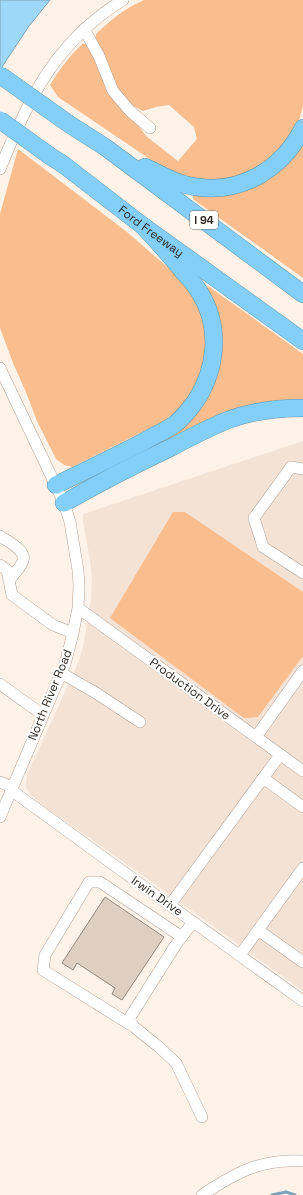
<svg xmlns="http://www.w3.org/2000/svg" width="303" height="1195" viewBox="0 0 303 1195" font-family="'Space Grotesk',sans-serif">
<rect width="100%" height="100%" fill="#fff2e8"/>
<!-- built -->
<path fill="#f4e2d5" d="M303,441v550l-151,-109 -111,-78 -11,-10 -4,-7v-5l1,-7 52,-114 5,-19 7,-43 1,-19 -2,-20 -7,-38v-8z"/>
<!-- green -->
<path fill="#fabd8e" d="M144,0h159v106l-4,15 -5,11 -24,29 -36,18 -41,2 -30,-13 -105,-71 -8,-12c9,-15 19,-28 32,-41h5l5,8 18,41 10,15 16,14 10,14 32,25 19,-22 -3,-12 -25,-22 -13,2 -13,4 -10,-5 -15,-15 -23,-49 1,-8c16,-15 28,-25 48,-34z
M303,142v136l-110,-79v-4l53,-5 13,-5 22,-15 9,-10z
M18,149l109,83 47,41 10,10 14,22 7,20 1,35 -16,36 -10,12 -16,13 -92,46 -8,-2 -8,-6 -19,-38 -11,-29 -13,-29 -13,-35v-114z
M208,286l95,68v49l-140,42 -2,-4 47,-48 -2,-104z
M173,512h12l118,80v64l-45,61 -14,1 -134,-100z"/>
<!-- water -->
<path fill="#9ed8f9" stroke="#7ca3b9" d="M0,0h50l-21,26 -29,44z"/>
<g fill="none" stroke-linecap="round" stroke-linejoin="round">
<!-- stream -->
<path stroke="#7ca3b9" stroke-width="3" d="M272,1195l14,-3 9,3"/>
</g>
<!-- building -->
<path fill="#dfcfc3" stroke="#96877c" d="M105,897l59,40 -42,63 -10,-6 3,-6 -38,-25 -4,7 -11,-7z"/>
<g fill="none" stroke-linecap="round" stroke-linejoin="round">
<defs>
<path id="minor" d="M84,29l15,27 14,35 17,20 20,17
M0,169c28,-70 56,-128 123,-169
M0,368l64,135 6,19 8,48 1,16 -1,22 -5,25 -8,31 -65,153
M303,469l-12,-2 -37,51 9,29 40,26
M0,536c8,6 29,15 22,27 -3,6 -9,12 -13,18
M0,565l7,5 5,25 41,30 20,8
M78,608l225,163
M61,673l35,20 44,29
M0,684l43,31
M256,737l47,-66
M263,778l40,29
M0,782l12,5
M11,790l96,70 196,141
M170,905l110,-150
M258,930l45,32
M182,937l-82,-55h-11l-44,73 -2,15 91,57 25,20 17,16 26,54
M240,955l63,-87
M134,1027l-5,-8 46,-73 18,-24
M202,1195c33,-22 60,-37 101,-34"/>
<g id="highway">
<path d="M69,124l36,23 198,147"/>
<path id="s1" d="M50,156l14,9 79,61 160,115"/>
<path d="M145,167c17,8 33,18 52,20 45,7 86,-19 106,-59"/>
<path d="M56,485c29,-14 58,-28 87,-43 10,-6 22,-11 32,-18 8,-6 14,-14 20,-22 22,-33 26,-75 5,-109 -5,-9 -12,-16 -19,-24 -12,-15 -25,-29 -38,-43"/>
<path d="M64,503c35,-20 70,-38 106,-55 19,-10 38,-20 58,-28 24,-9 50,-12 75,-12"/>
</g>
</defs>
<!-- minor casing -->
<use href="#minor" stroke="#b0a196" stroke-width="12"/>
<!-- highway casing -->
<use href="#highway" stroke="#6595ae" stroke-width="18"/>
<!-- minor -->
<use href="#minor" stroke="#fff" stroke-width="11"/>
<!-- highway -->
<use href="#highway" stroke="#83cff9" stroke-width="17"/>
<defs>
<path id="highway-bridge" d="M0,75l69,49
M0,120l50,36"/>
</defs>
<!-- highway-bridge casing -->
<use href="#highway-bridge" stroke="#6595ae" stroke-width="18" stroke-linecap="butt"/>
<!-- highway-bridge -->
<use href="#highway-bridge" stroke="#83cff9" stroke-width="17"/>
</g>
<g text-anchor="middle" stroke-width="4" stroke-linejoin="round" paint-order="stroke">
<!-- shield labels -->
<rect fill="#fff" stroke="#6d6865" stroke-width="1" x="190" y="211" width="28" height="18" rx="3"/>
<g font-size="11" font-weight="bold" fill="#2e2823">
<text x="204" y="224">I 94</text>
</g>
<!-- street labels -->
<g font-size="12" fill="#2e2823" stroke="#fff">
<text dy="4" stroke="none"><textPath href="#s1" startOffset="126">Ford Freeway</textPath></text>
<text transform="translate(190 689) rotate(36)" y="4">Production Drive</text>
<text transform="translate(50 695) rotate(-68)" y="4">North River Road</text>
<text transform="translate(157 896) rotate(35)" y="4">Irwin Drive</text>
</g>
</g>
</svg>
